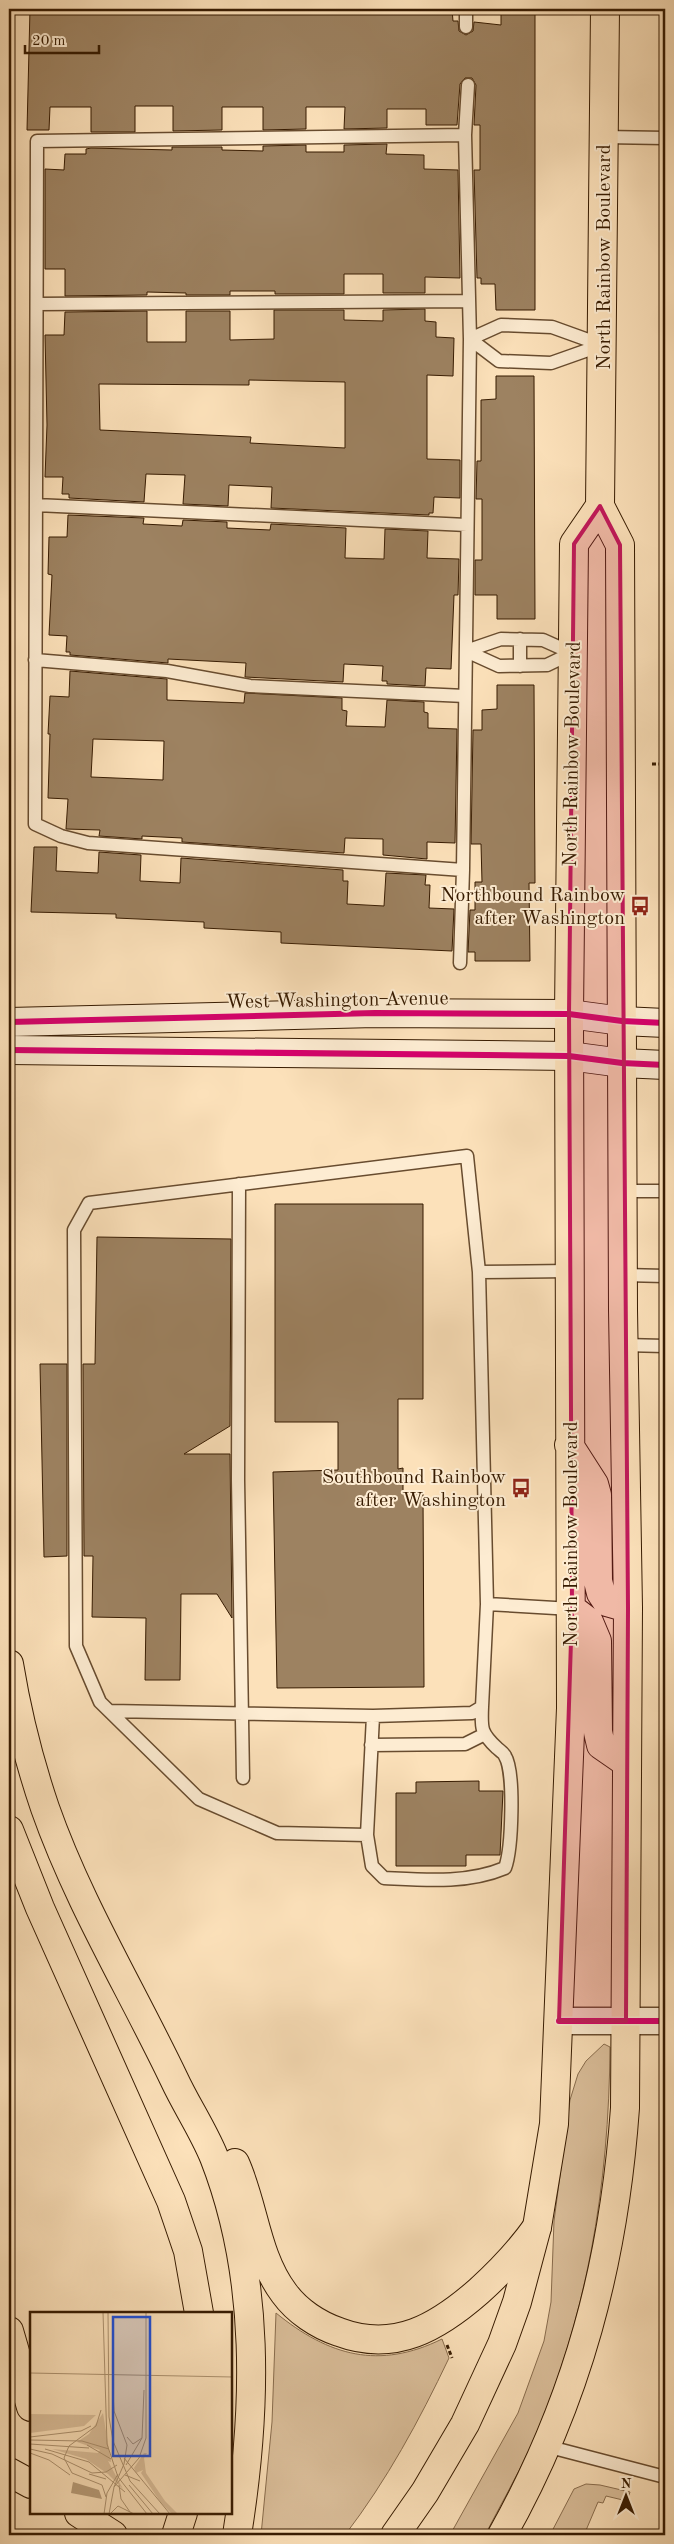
<svg xmlns="http://www.w3.org/2000/svg" width="674" height="2544" viewBox="0 0 674 2544" font-family="'Old Standard TT',serif">
<rect width="100%" height="100%" fill="#fce1ba"/>
<filter id="stains"><feTurbulence type="fractalNoise" baseFrequency=".004" numOctaves="4"/><feColorMatrix values="0 0 0 0 .2 0 0 0 0 .09 0 0 0 0 .02 0 0 0 .5 -.17"/></filter>
<radialGradient id="worn" r=".72"><stop offset=".6" stop-color="#630" stop-opacity="0"/><stop offset="1" stop-color="#630" stop-opacity=".3"/></radialGradient>
<!-- green -->
<path fill="#dbbf9b" stroke="#896d4e" d="M604,2044l6,3c-1,139 -23,273 -80,401 -14,30 -30,58 -45,87h-35l68,-122 26,-72 7,-39 3,-81 16,-121 8,-26 8,-13z
M276,2313c53,43 103,57 166,26l7,19c-30,63 -62,122 -104,177h-84l11,-113z
M586,2484l14,1 30,7 -3,9 -21,-5 -3,7 -5,-1 -14,33h-34l24,-46z"/>
<!-- building -->
<path fill="#9d8261" stroke="#371b01" fill-rule="evenodd" d="M30,9h422l1,12h5l1,10 7,4 7,-4 1,-9 27,3v-16h34v301h-39l-1,-26h-14v-6h-4l-3,-108h6v-45h-6l2,-40 -4,-7h-7l-5,6 -3,41h-31v-16h-39v19l-43,1 1,-22h-39v22l-43,1v-23h-41v23l-49,1v-25h-38v26h-44v-25h-41l-1,23h-22z
M387,144l-1,10 38,1v14l34,1 2,108 -35,-1v16h-42v-19h-39v20h-69v-3h-45v4h-44v-2l-39,-1v3l-82,1v-27h-20v-100l19,1 1,-16h21v-5l5,-1 81,2v-3h50v3l41,1v-5l43,-1v7h38v-7z
M425,309v12l11,1v15l18,1 -1,38 -26,-1v84l33,1v38l-26,-1 -1,16h-4v2l-158,-7 1,-21 -43,-2 -1,21 -45,-2 2,-29 -39,-1 -2,28 -75,-4v-4h-7l1,-17h-18l2,-52 -2,-90h19l1,-23 82,-1v31h39v-31h44v29l44,-1v-29h70v10l39,1v-11zM249,380l96,2v66l-95,-5 1,-6 -151,-7 -1,-46 150,1z
M496,376h38l1,243h-38v-24h-22v-35h7v-61h-6l1,-38h4v-61l15,-1z
M68,515l76,3 -1,6 39,2 1,-6 44,2v6l43,2 1,-6 75,4 -1,30 39,1 1,-30 43,2 -1,27 32,1 -1,36h-4l-3,74 -25,-1 -1,18 -38,-2v-3h-5l1,-15 -39,-2 -1,18 -98,-5 1,-14 -78,-4v4l-98,-8v-3h-4l1,-16 -18,-1 3,-60 -4,-1 1,-37h18z
M70,671l97,8v21l77,3 1,-10 97,5v12l5,1 -1,15 39,1 2,-27 37,2v10l4,1v15l29,1 -2,114 -28,-1v17l-44,-4v-16l-38,-1 -1,15 -162,-11v-4l-40,-2v3l-43,-3 1,-6 -34,-1 2,-30 -20,-1 2,-64h-2l2,-38 19,1zM93,739l71,2 -1,39 -72,-3z
M497,685h37l1,198h-6l1,78h-55v-9h-7l2,-42h5v-28h7l-1,-38h-10l2,-114h9v-20l15,-1z
M34,847h23l-1,24 42,2 1,-21 42,3 -1,26 40,2 1,-25 162,12v11h5l-1,23 37,2 2,-33 40,2 -1,10h5l-1,23 25,1 -2,42 -171,-8v-11l-77,-4v-6l-88,-4v-4l-85,-2z
M275,1204h148v195h-25v70l5,-1v24h20l1,195 -147,1 -4,-216 65,-2v-48h-63z
M97,1237l134,2 -1,187 -46,28h46l2,164 -15,-24h-36l-1,86h-35l1,-62 -54,-1 1,-61h-9l-1,-192h12z
M40,1364h27v192l-23,1z
M479,1781v10h24l-3,64h-34v11h-70v-73h20v-11z"/>
<g fill="none" stroke-linecap="round" stroke-linejoin="round">
<defs>
<path id="service" d="M466,27v-18
M465,135l5,204 -7,531 -375,-27 -27,-7 -26,-12 2,-683z
M465,135l3,-50
M604,137l61,1
M37,304l432,-3
M501,325l51,2 50,18 -51,18 -52,-2 -29,-22z
M36,505l431,20
M501,639l42,1 29,13 -25,12 -48,1 -33,-15z
M520,639v27
M35,660l132,11 83,15 215,10
M460,963l3,-93
M467,1156l12,116 8,332 -5,103 -10,6 -99,3 -6,119 -90,-2 -78,-34 -99,-97 -24,-56 -2,-416 15,-27z
M239,1184l-1,296 5,298
M624,1191h41
M479,1272l90,-1
M624,1275l41,1
M624,1345l41,1
M487,1604l85,5
M110,1711l263,5
M371,1745l94,-1 18,-9
M367,1835l5,31 12,12c40,2 83,6 121,-10 7,-19 10,-96 0,-112 -1,-3 -6,-6 -8,-8 -16,-15 -16,-19 -15,-41
M546,2446l119,31"/>
<path id="minor" d="M559,2021h106"/>
<path id="secondary" d="M9,1022l366,-9 194,1 53,7 43,2
M9,1050l560,6 53,7 43,2"/>
<path id="primary" d="M569,1445l25,39 3,11 1,86 3,12 6,9 21,6
M572,1609l17,13 8,19 1,91 3,13 26,18
M395,2535l30,-43 40,-68 37,-80 15,-42 20,-75 17,-103 17,-416 -2,-694 5,-470 26,-38
M502,2535c76,-135 112,-273 123,-427l3,-500 -5,-298 -3,-765 -20,-39 5,-497"/>
<path id="motorway" d="M9,1664c8,49 20,97 36,144 33,94 86,181 129,271 12,26 29,51 40,78 47,120 43,253 23,378
M9,1830l31,78 131,293 17,50 11,62
M235,2163c19,42 21,93 49,130 13,18 34,32 55,39 56,21 99,-5 140,-41 22,-20 41,-40 58,-64
M9,2331l22,76
M9,2472l22,12
M79,2513l34,22
M176,2535l7,-22"/>
</defs>
<!-- service casing -->
<use href="#service" stroke="#684c2f" stroke-width="15"/>
<!-- minor casing -->
<use href="#minor" stroke="#684c2f" stroke-width="29"/>
<!-- secondary casing -->
<use href="#secondary" stroke="#371b01" stroke-width="30"/>
<!-- primary casing -->
<use href="#primary" stroke="#371b01" stroke-width="30"/>
<!-- motorway casing -->
<use href="#motorway" stroke="#371b01" stroke-width="30"/>
<!-- path -->
<path stroke="#371b01" stroke-width="3" stroke-dasharray="4 2.5" stroke-linecap="butt" d="M652,764h13
M447,2345l5,13"/>
<!-- service -->
<use href="#service" stroke="#fdecd2" stroke-width="12"/>
<!-- minor -->
<use href="#minor" stroke="#fdecd2" stroke-width="26"/>
<!-- secondary -->
<use href="#secondary" stroke="#fdecd2" stroke-width="28"/>
<!-- primary -->
<use href="#primary" stroke="#fce1ba" stroke-width="28"/>
<!-- motorway -->
<use href="#motorway" stroke="#fce1ba" stroke-width="28"/>
<defs>
<path id="cycleway" d="M9,1022l366,-9 194,1 53,7 43,2
M9,1050l560,6 53,7 43,2
M559,2021h106"/>
</defs>
<!-- cycleway casing -->
<use href="#cycleway" stroke="#fdecd2" stroke-width="9"/>
<!-- cycleway -->
<use href="#cycleway" stroke="#d6006c" stroke-width="6"/>
</g>
<!-- marked area -->
<path fill="#c2185b" fill-opacity="0.2" stroke="#c2185b" stroke-width="4" stroke-linejoin="round" d="M600,506l20,39 8,1063 -2,413h-67l13,-412 -3,-595 5,-470z"/>
<!-- icons -->
<defs>
<symbol id="bus-bare" viewBox="-9 -9 18 18"><path d="M-5-6H5V4H4V6H2V4H-2V6H-4V4H-5ZM-3.5-4V0h7V-4ZM-3.5 1.2v1.5H-2V1.2ZM2 1.2v1.5H3.5V1.2Z" fill="#8f2418" stroke="#fdecd2" stroke-width="2.5" paint-order="stroke"/></symbol>
</defs>
<g fill-rule="evenodd">
<use href="#bus-bare" x="626" y="892" width="28" height="28"/>
<use href="#bus-bare" x="507" y="1474" width="28" height="28"/>
</g>
<g text-anchor="middle" stroke-width="4" stroke-linejoin="round" paint-order="stroke">
<!-- street labels -->
<g font-size="20" fill="#371b01" stroke="#fdecd2">
<text transform="translate(603 257) rotate(-90)" y="7">North Rainbow Boulevard</text>
<text transform="translate(571 754) rotate(-89)" y="7">North Rainbow Boulevard</text>
<text transform="translate(337 999) rotate(-1)" y="7">West Washington Avenue</text>
<text transform="translate(570 1534) rotate(-90)" y="7">North Rainbow Boulevard</text>
</g>
<!-- poi labels -->
<g font-size="20" fill="#371b01" stroke="#fdecd2" text-anchor="end">
<text x="625" y="901">Northbound Rainbow<tspan x="625" dy="23">after Washington</tspan></text>
<text x="506" y="1483">Southbound Rainbow<tspan x="506" dy="23">after Washington</tspan></text>
</g>
</g>
<!-- overview -->
<g transform="translate(30 2312)">
<rect width="202" height="202" fill="#fce1ba"/>
<path d="M73,101l8,49 -3,-1 15,28 -15,-15 -22,-15 -34,-10 46,4 2,-3 -23,-8 12,-8zM0,102l66,1 -12,11 -54,7zM114,141h3l-3,5 2,15 19,28 13,13h-6l-11,-11 -20,-30 2,-3 -7,3 -2,-5z" fill="#dbbf9b"/>
<path d="M43,170l26,8 3,9 -31,-6z" fill="#b99e7b"/>
<path fill="none" stroke="#ad9270" stroke-width="1" d="M73,0l4,132 11,33 29,37M78,0l1,105 4,24 17,40 30,33M0,61l203,4M83,80l1,19 13,34 -3,19 -10,23M71,98l-5,16 -27,20 -5,12 8,15 30,12 4,12M0,125l51,-6 10,-5M97,125l6,7 9,-6M0,128l52,1 27,8M0,132l59,4M57,133l24,14M0,137l22,5 40,19 14,-1 11,-7M15,137l44,13 36,30M0,141l19,7 21,15M94,146l46,56M96,153l16,-27 2,-48M59,162l17,5M95,163l15,6M89,173l2,14 9,13M99,173l24,29M74,202l3,-21 11,-19M79,202l5,-27 25,-29 7,-20v-126M80,202l8,-8 16,8"/>
<path fill="#1d4ed8" fill-opacity="0.15" stroke="#1d4ed8" stroke-width="2.5" d="M83,5h37v139h-37z"/>
<rect width="202" height="202" fill="none" stroke="#371b01" stroke-width="2.5"/>
</g>
<!-- margin -->
<rect width="674" height="2544" fill="none" stroke="#fce1ba" stroke-width="30"/>
<rect x="10" y="10" width="654" height="2524" fill="none" stroke="#371b01" stroke-width="2.5"/>
<rect x="15" y="15" width="644" height="2514" fill="none" stroke="#371b01"/>
<!-- north arrow -->
<g transform="translate(626 2496)" stroke="#fdecd2" stroke-width="4" paint-order="stroke">
<path d="M0-4L9 19L0 12L-9 19Z" fill="#371b01"/>
<text y="-8" font-size="14" font-weight="bold" text-anchor="middle" fill="#371b01">N</text>
</g>
<!-- scale -->
<path d="M25 45v8h74v-8" fill="none" stroke="#371b01" stroke-width="2.5"/>
<text x="32" y="45" font-size="15" fill="#371b01" stroke="#fdecd2" stroke-width="4" paint-order="stroke">20 m</text>
<rect width="100%" height="100%" filter="url(#stains)"/>
<rect width="100%" height="100%" fill="url(#worn)"/>
</svg>
